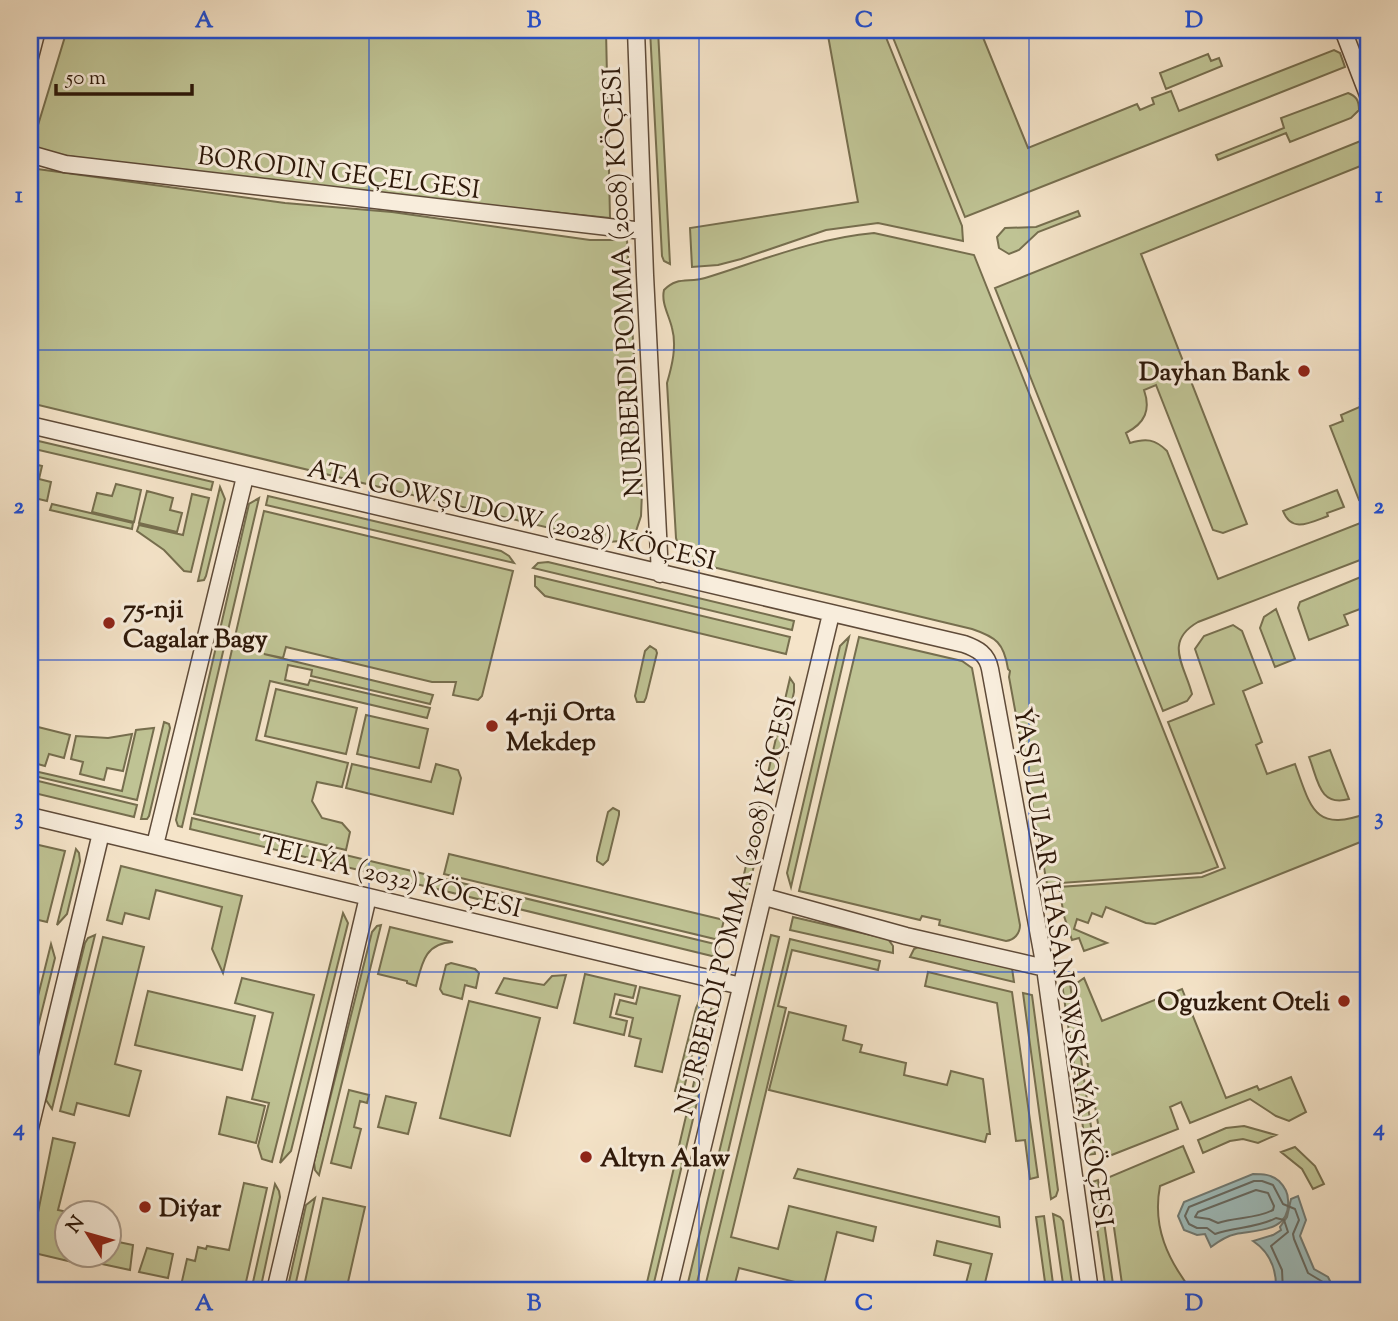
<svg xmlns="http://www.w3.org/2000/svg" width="1398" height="1321" viewBox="0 0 1398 1321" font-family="'Sorts Mill Goudy',serif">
<rect width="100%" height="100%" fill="#f5e4c9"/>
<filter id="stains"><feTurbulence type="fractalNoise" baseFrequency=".00286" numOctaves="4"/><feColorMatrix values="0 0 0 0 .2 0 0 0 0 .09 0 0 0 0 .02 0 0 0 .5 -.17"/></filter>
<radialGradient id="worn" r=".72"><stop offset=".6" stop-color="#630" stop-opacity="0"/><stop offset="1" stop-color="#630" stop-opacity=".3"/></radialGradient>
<!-- green -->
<path fill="#bfc394" stroke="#766e4e" stroke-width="2" d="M67,30h539l4,188 -396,-41 -153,-22 -30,-7z
M650,30h8l12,234 -6,-3 -2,-5z
M827,30h56l79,196 1,15 -85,-18 -52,7 -85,29 -23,6 -26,2 -2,-39 168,-26z
M890,30h90l48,118 109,-44 3,6 14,-6 -2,-6 19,-7 8,20 155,-61 6,3 5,14 -380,150z
M1208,54l3,7 8,-3 3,8 -56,23 -6,-16z
M1348,93c8,3 11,7 11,17l-8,8 -61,24 -4,-9 -68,27 -2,-5 68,-27 -3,-10z
M1368,138v25l-227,91 106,270 -24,9 -10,-3 -57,-145 -12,5c7,20 1,33 -18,43l4,10c16,-5 25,-4 37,8l51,128 150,-59v37l-170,65c-35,20 -13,44 -6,72l-5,7 -24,10 -168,-423z
M30,168l255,35 107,9 198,28h37l15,252 -1,24 -8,24 -25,2 -578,-139z
M1078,211l2,5 -42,16 -19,18 -10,4 -10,-6 -2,-11 8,-9 31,-1z
M874,233l100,22 244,612 -17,6 -154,11 -38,-207 1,-6 -2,-2c-4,-26 -12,-32 -36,-40l-272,-65c-15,-5 -20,-11 -24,-26l-9,-155c5,-17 10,-37 5,-55 -3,-13 -11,-25 -8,-38 13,-14 25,-7 41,-12 55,-17 111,-40 169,-45z
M1368,396v100l-9,4 -29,-74 13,-5 -2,-6 21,-9 -2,-7z
M30,439l183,43 -2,8 -181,-42z
M30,463l12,3 -3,13 12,3 -4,19 -17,-4z
M116,484l25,6 -7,32 -42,-10 5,-19 15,3z
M220,487l5,12 -19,77 -2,4 -6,1z
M1337,490l7,17 -17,6 1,3c-17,6 -36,18 -45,-5z
M147,491l26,7 -3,12 12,3 -5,19 -38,-9z
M192,494l17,4 -18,74 -7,-1 -20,-21 -27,-19 2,-6 44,10z
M268,496l233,55 8,5 5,7 -248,-58z
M259,498l-77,329 -4,-1 -2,-6 73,-316z
M52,504l81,19 -1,6 -82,-19z
M264,511l249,60 -31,125 -4,4 -25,-5 3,-13h-24l-146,-35 -3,11 -19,-4 169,41 -3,9 -119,-28 1,-6 -24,-5 -3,15 23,5 2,-5 120,28 -3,10 -157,-37 -14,59 92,23 -6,24 -25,-5 -5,19 10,17 20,5 8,9 -4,18 -152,-36z
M548,562l246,59 -2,9 -259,-62 5,-5z
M1368,574v32l-24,9 4,10 -39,15 -11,-32 2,-6z
M535,576l255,61 -4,17 -241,-58 -10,-10z
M1276,609l19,50 -20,8 -15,-39 4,-11z
M1233,625l9,6 20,52 -19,8 19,51 -6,3 11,29 28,-10c16,44 19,69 73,49v26l-213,85 -9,-1 -40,-16 -4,10 -10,-4 -4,10 -11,-4 -3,10 33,14 -23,8 -5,-13 -7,2 -8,-24 -5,-29 143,-10 23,-9 -57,-146 46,-18 -19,-55 9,-13z
M849,637l-58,250 -4,-14 53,-227z
M859,637l103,24 10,7 48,257c0,9 -6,15 -14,16l-67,-16 1,-5 -18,-4 -2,4 -121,-29z
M650,646l6,4 1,3 -11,45 -2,4h-7l-2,-6 10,-45z
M790,678l4,6v8l-20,87 -7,-2z
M276,689l81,19 -11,46 -81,-18z
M366,715l62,14 -9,39 -62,-14z
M164,722l5,2 1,4 -21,88 -2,3h-6z
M30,725l40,10 -6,23 -15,-4 -4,12 -15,-4z
M154,728l-17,72 -107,-25v-5l92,21 14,-61z
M132,734l-9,37 -16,-3 -3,12 -24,-6 3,-12 -12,-3 5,-23 32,2z
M1330,750l19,49c-30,8 -31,-19 -40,-42z
M352,764l79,18 5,-18 22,6 3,8 -8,36 -107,-26z
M30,779l107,26 -3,12 -104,-25z
M761,801l7,2 -18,80 -4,11 -8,6z
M613,808l6,3v4l-11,45 -5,5 -6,-4v-4l11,-45z
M192,818l527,127 -3,12 -526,-128z
M30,843l35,8 -18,71 -17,-4z
M76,849l3,4 1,8 -13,53 -10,11z
M449,854l275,66 -5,20 -275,-66z
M121,866l121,30 -19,77 -11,-24 10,-42 -66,-17 -7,29 -24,-6 -3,11 -15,-4z
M343,913l5,10 -57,228 -11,12z
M793,917l95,22 5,7v7l-103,-23z
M381,925l-62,250 -4,-5 -1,-8 58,-230 5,-6z
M390,927l63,15c-28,1 -31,21 -37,44l-9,-3v-2l-29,-7z
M95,935l-43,174 -6,-9 39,-157 3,-5z
M771,935l8,2 -84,354h-9z
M103,937l41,10 -29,117 26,7 -12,45 -52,-13 -3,12 -14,-4z
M790,939l90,22 -2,9 -86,-20 -14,56 8,2 -55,229 47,12 11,-43 87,21 -3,14 -36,-9 -14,57 -84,-21 -6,23h-29z
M51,944l4,14 -25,101v-31z
M918,947l94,21 2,14 -104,-25 4,-8z
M451,963l24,6 4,4 -3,15 -11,-3 -3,14 -19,-5 -3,-5 6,-24z
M928,972l84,20 26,185 -8,2 -5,-39 -9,1 -19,-138 -72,-17z
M585,974l51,12 -3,12 -18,-4 -5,23 17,4 -3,14 -50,-12z
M566,975l-9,33 -61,-15 8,-15 40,7 8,-9z
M242,978l72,17 -42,167 -10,-3 -4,-13 11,-43 -17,-4 21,-86 -38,-10z
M1084,978l18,43 80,-32 44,109 31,-12 2,4 32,-13 15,35 -17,9 -13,-5 -26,-17 -60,24 -9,-21 -11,5 8,22 -74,29 -26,-149 -1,-26z
M1070,983l25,171 -8,1 -25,-171z
M640,987l40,9 -18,76 -27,-6 6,-27 -12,-3 4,-18 -17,-4 4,-14 16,4z
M148,991l107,25 -13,54 -107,-25z
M1023,993l9,2 26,195 -2,6 -5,3z
M705,997l-22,96 -8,-2 21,-83 4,-9z
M469,1001l71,17 -30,118 -70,-18z
M713,1001l5,5v8l-66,277h-7z
M789,1012l57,14 -3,14 19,5 -2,7 46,11 -2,12 43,10 4,-14 32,8 7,55h-3l-2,8 -216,-52z
M349,1090l20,5 -2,8 -7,-2 -6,26 7,2 -10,39 -20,-5z
M386,1096l30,7 -8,31 -30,-7z
M227,1097l38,9 -9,37 -37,-9z
M1244,1126l32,9 -18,8 -15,-4 -13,2 -27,12 -5,-13 28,-12z
M53,1138l22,5 -17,67 10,2 -2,42 22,1 -3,10 -55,-13z
M1183,1146l11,26 -34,14c-8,41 8,74 32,105h-69l-16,-113z
M1295,1147l20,19 9,18 -11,5 -11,-20 -21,-17z
M798,1169l201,48 1,10 -206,-49z
M1098,1180l16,111h-8l-15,-105 1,-4z
M244,1183l23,5 -23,103 -64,-1 7,-31 8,2 3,-14 8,2 1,-3 22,4z
M275,1184l4,7 1,6 -20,94h-9z
M315,1198l-21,93h-7l19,-86z
M323,1198l42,9 -19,84h-43z
M1053,1214l7,3 3,4 10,70h-9z
M1044,1216l10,75h-11l2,-9 -9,-65z
M109,1240l24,5 -3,25 -28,-6 3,-9 3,-1z
M937,1241l55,13 -9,37h-19l7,-27 -37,-9z
M147,1248l26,6 -5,24 -29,-6z"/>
<!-- water -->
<path fill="#9ebdbd" stroke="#717b75" stroke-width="2" d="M1253,1174c9,0 18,0 26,7 5,5 9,12 9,19 3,32 -31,30 -52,34 -10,2 -17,7 -25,13l-6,-13 -8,1 -13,-5 -6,-14 6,-14z
M1298,1196l8,24 -6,16 14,33 14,8 7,14h-59c1,-21 -5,-38 -23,-50l20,-6 8,-5 -1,-3 7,-10 4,-18z"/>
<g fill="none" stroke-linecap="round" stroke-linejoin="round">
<!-- shore -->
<path stroke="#666a63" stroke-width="2" d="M1256,1190l12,3 6,13 -1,4c-17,9 -37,7 -55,13l-9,-4 -14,-2 3,-5z
M1283,1291l-1,-21 -11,-24 17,-14 -4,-12 -8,-2c-18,10 -42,9 -61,16l-8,-6h-10l-8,-4 -4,-8 4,-9 65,-26h8l11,4 10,19 12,5 4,11 -6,14 1,5 14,34 15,9 4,9"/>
<defs>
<path id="street" d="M636,30l9,245 15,299
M1343,30l25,65
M30,57l7,-27
M30,154l35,10 578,67
M30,425l934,219c14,5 23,10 26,25l55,299 45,323
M30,816l711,170
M155,845l90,-368
M765,897l141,39 139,32
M30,1128l71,-295
M275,1291l93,-394
M668,1291c54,-225 110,-450 163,-677"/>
</defs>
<!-- street casing -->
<use href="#street" stroke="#5f4b39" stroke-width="19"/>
<!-- street -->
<use href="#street" stroke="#f8eddc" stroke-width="16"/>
</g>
<!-- grid -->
<path fill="none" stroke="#1d4ed8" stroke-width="2" stroke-opacity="0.55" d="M369,30v1261M699,30v1261M1029,30v1261M30,350h1338M30,660h1338M30,972h1338"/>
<!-- markers -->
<g fill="#8f2418" stroke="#f8eddc" stroke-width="2.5">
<circle cx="1304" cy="371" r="7"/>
<circle cx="109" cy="623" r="7"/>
<circle cx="492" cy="726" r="7"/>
<circle cx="1344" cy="1001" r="7"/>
<circle cx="586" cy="1157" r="7"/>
<circle cx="145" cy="1207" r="7"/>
</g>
<g text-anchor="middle" stroke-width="6" stroke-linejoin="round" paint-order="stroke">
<!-- street labels -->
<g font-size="26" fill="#2d1809" stroke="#f8eddc">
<text transform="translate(339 172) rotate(7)" y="9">BORODIN GEÇELGESI</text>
<text transform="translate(622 282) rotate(-93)" y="9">NURBERDI POMMA (2008) KÖÇESI</text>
<text transform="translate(512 514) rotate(13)" y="9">ATA GOWŞUDOW (2028) KÖÇESI</text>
<text transform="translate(391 876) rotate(14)" y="9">TELIÝA (2032) KÖÇESI</text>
<text transform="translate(735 906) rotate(-76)" y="9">NURBERDI POMMA (2008) KÖÇESI</text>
<text transform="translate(1064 967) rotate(81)" y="9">ÝAŞULULAR (HASANOWSKAÝA) KÖÇESI</text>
</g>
<!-- poi labels -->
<g font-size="26" font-weight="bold" fill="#2d1809" stroke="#f8eddc" text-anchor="start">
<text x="1290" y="380" text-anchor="end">Dayhan Bank</text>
<text x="123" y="617">75-nji<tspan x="123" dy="30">Cagalar Bagy</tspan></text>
<text x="506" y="720">4-nji Orta<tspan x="506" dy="30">Mekdep</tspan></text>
<text x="1330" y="1010" text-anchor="end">Oguzkent Oteli</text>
<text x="600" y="1166">Altyn Alaw</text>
<text x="159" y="1216">Diýar</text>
</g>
</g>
<!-- margin -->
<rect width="1398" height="1321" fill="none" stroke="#f5e4c9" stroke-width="77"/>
<!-- north arrow -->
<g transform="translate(88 1234) rotate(307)"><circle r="33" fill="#f8eddc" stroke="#a79888" stroke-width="2"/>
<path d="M0-5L12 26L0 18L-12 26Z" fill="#8f2418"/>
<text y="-10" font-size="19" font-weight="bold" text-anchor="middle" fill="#2d1809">N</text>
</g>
<!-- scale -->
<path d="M56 84v10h136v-10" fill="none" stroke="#2d1809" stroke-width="3.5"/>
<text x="66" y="84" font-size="21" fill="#2d1809" stroke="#f8eddc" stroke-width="5" paint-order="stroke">50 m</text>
<rect x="38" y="38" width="1322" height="1244" fill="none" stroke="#1d4ed8" stroke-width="2.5"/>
<g font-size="23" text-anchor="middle" font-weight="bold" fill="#1d4ed8">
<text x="204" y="27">A</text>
<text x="534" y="27">B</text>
<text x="864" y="27">C</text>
<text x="1194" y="27">D</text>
<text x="19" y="202">1</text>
<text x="1379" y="202">1</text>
<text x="19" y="513">2</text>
<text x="1379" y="513">2</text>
<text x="19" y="824">3</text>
<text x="1379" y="824">3</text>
<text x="19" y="1135">4</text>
<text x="1379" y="1135">4</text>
<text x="204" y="1310">A</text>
<text x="534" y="1310">B</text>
<text x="864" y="1310">C</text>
<text x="1194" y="1310">D</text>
</g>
<rect width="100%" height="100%" filter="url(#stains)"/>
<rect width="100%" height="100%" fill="url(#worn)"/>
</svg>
